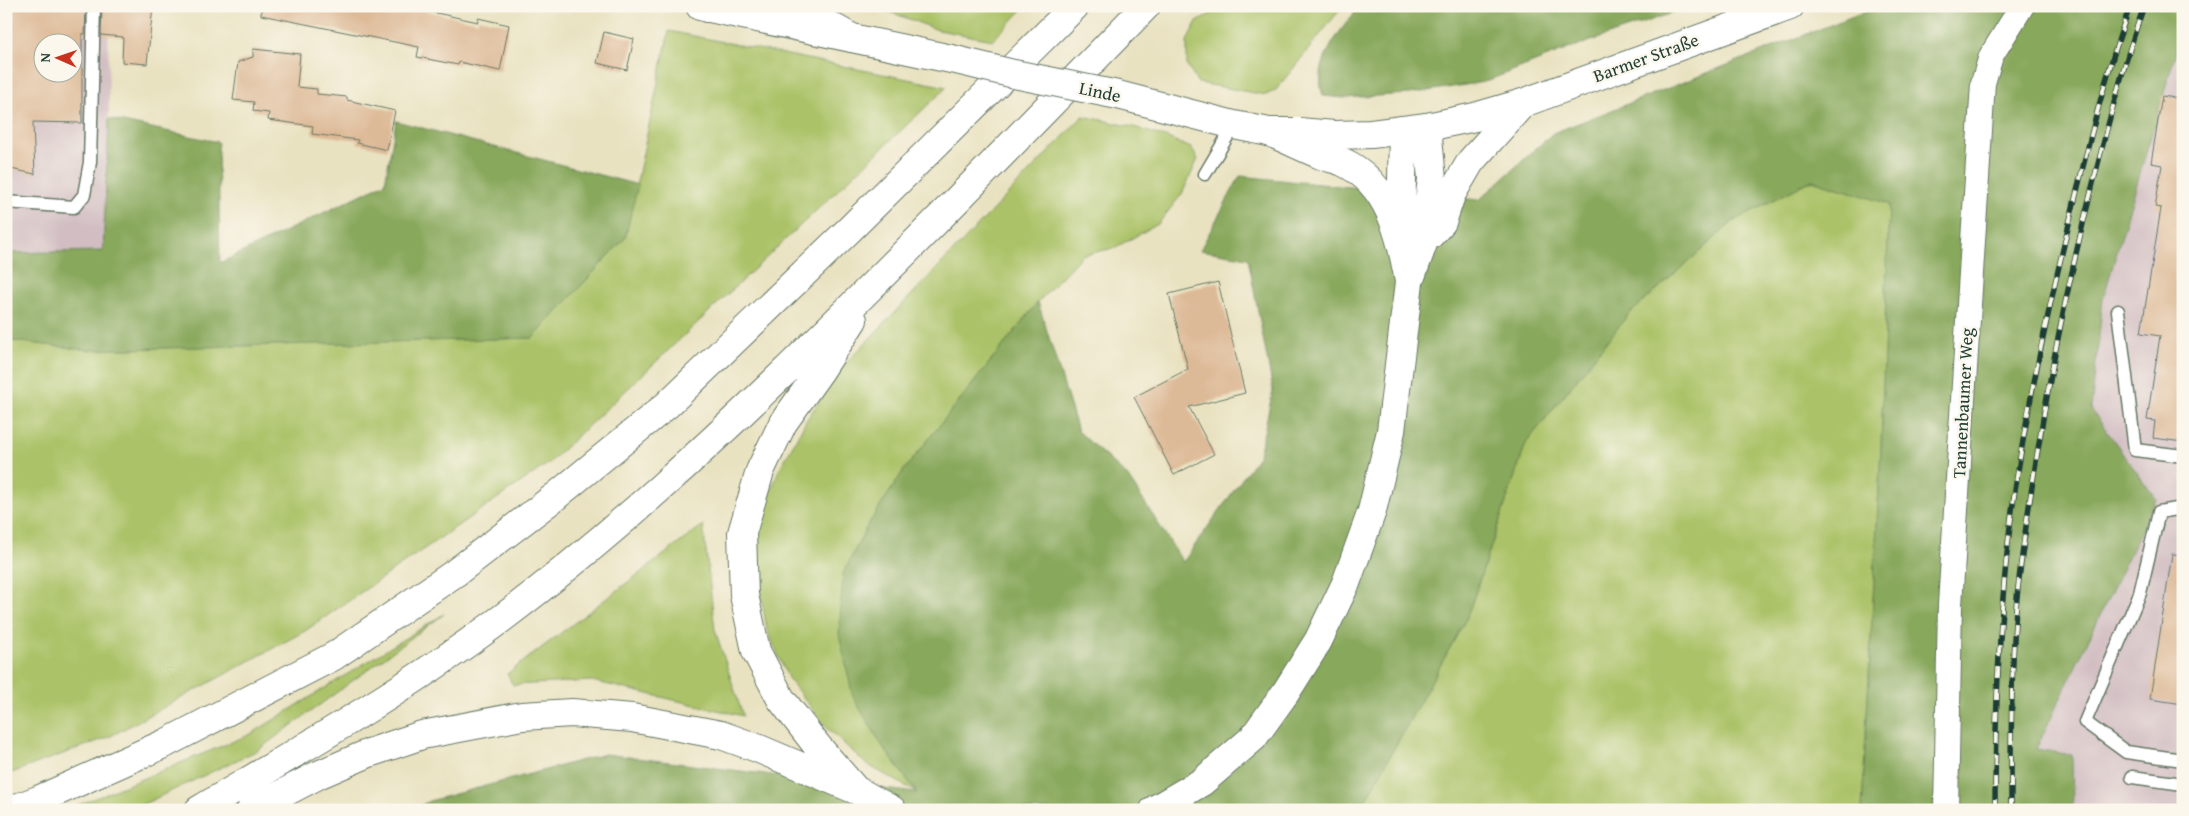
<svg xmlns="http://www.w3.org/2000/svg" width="2189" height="816" viewBox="0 0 2189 816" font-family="'Gentium Book Plus',serif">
<rect width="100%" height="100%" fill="#fbf7ec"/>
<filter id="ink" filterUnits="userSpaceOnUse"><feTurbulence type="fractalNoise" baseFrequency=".02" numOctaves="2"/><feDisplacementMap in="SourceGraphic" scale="10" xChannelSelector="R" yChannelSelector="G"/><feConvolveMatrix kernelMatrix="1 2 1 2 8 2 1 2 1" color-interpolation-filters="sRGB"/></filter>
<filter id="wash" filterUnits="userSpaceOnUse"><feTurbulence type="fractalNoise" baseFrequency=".0096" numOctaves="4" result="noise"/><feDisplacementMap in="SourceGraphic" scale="20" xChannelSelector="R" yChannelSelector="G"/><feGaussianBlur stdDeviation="1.12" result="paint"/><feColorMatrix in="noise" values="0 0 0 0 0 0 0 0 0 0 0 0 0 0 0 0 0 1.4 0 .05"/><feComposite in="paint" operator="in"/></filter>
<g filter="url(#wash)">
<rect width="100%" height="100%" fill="#e9e2c1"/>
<!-- industrial -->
<path fill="#d2bec2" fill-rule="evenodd" d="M6,6h102l1,113 -6,132 -97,2zM42,42h30v30h-30z
M2183,28v782h-110l-1,-55 -36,-5 120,-251 -65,-90 12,-110z"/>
<!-- green -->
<path fill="#abc267" stroke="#65804e" d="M874,6h152l-33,34 -55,-10z
M1224,6h119l-67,84 -10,5 -68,-12 -11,-17v-25l10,-19z
M669,31l278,56 -398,376 -244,168 -196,106 -103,38v-435l82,10 445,-12 92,-100z
M1083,116l51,11 34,11 23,10 7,11 -16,35 -24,30 -44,24 -32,7 -44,47 -134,168 -38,58 -23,46 40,173 35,46 -52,-29 -39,-36 -39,-50 -21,-48 -10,-58 2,-49 19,-51 29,-53 38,-55z
M1812,180l77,24 -8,244 -19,362h-502l107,-193 59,-174 101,-127 108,-96z
M703,525l12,105 28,86 -151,-35 -79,4 -6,-11z
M444,614l-186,136 -127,60h-65l185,-76z"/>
<!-- forest -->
<path fill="#88a85c" stroke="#547248" d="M1360,6h332l-124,43 -84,33 -75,12 -65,4 -21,-2c-11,-34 17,-65 37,-90z
M1879,6h304v22l-80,271 -12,110 65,90 -120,250 36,6 1,55h-211l19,-362 8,-244 -77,-24 -77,40 -108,96 -101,127 -59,174 -107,193h-947l16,-9 176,-47 312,39 -34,-46 -30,-50 -14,-63 4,-60 23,-46 38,-58 134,-168 40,129 50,46 55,85 76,-107 14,-65 -25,-132 -48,-8 40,-74 239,24 74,-67z
M109,119l109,23 2,121 165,-80 11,-62 242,64 -13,53 -92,100 -445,12 -82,-10v-87l97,-2z"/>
<g id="blocks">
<!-- building -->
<path fill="#ddba97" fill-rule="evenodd" d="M6,6h80l-1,28h-3v89l-49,-1 2,52 -29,-6zM42,42h30v30h-30z
M102,6h51l-6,58 -25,-2 1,-25 -22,-2z
M262,6h142l74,16v-4l31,7 -9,46 -41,-9 -1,3 -41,-8 2,-10 -158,-32z
M604,32l30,7 -7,31 -30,-7z
M253,49l47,5 -3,33 20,2v5l30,3v3l48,11 -8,39 -30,-7 1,-3 -46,-6 1,-8 -45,-6 1,-7 -16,-2 1,-9 -21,-2 5,-38 15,-5z
M2162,96l21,3v343l-30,-4 2,-17 -8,-1 13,-84 -19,-3 20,-125 -6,-1 7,-42 -11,-2z
M1218,282l27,111 -56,14 25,47 -40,21 -40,-78 54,-28 -19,-75z
M2172,554l11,1v149l-33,-5z"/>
</g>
</g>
<g filter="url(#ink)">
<use href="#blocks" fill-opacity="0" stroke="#667765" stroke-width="1"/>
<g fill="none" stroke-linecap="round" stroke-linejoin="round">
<defs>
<path id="service" d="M1205,174l29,-49
M6,202l68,5 10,-12 6,-33 4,-156
M2118,311l17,139 48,6
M2183,508l-24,4 -19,81 -55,129 41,30 57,8
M2132,777l51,7"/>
<path id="minor" d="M1946,810l4,-205 33,-522 8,-27 31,-50"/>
<path id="primary" d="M700,6l256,54
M1118,95l116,30 35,7h30l35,3 37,-1 56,-7 48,-10 48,-14 267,-97"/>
<path id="motorway" d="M795,6l57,32
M707,8l1,-2
M1269,132c17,7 35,16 52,23 7,3 15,4 22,7 47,22 57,73 66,119
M1401,228l2,-98
M1430,235l12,-13 9,-27 20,-34 52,-58
M853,320l-33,51 -37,52 -23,48 -18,62 2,62 12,56 25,48 37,48 35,40
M11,810l27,-10 128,-57 168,-87 121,-83 101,-77 111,-91 183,-176 225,-223
M199,810c103,-61 206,-120 302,-191 109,-82 209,-174 306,-269 115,-112 227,-229 339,-344
M251,810l67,-35 51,-22 53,-18 100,-19 50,-3 60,5 89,17 36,13 99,42 36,20
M1154,810l48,-28 51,-44 33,-46 32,-51 28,-58 26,-72 19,-80 18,-149 15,-41 8,-62 -5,-52"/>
</defs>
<!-- service casing -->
<use href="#service" stroke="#667765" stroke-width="15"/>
<!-- minor casing -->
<use href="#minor" stroke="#667765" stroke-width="26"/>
<!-- primary casing -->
<use href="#primary" stroke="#667765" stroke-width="30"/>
<!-- motorway casing -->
<use href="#motorway" stroke="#667765" stroke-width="30"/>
<!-- service -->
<use href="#service" stroke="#fff" stroke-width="12"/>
<!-- minor -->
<use href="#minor" stroke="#fff" stroke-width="24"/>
<!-- primary -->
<use href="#primary" stroke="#fff" stroke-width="28"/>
<!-- motorway -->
<use href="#motorway" stroke="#fff" stroke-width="28"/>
<defs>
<path id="rail" d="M1995,810c0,-98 4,-195 16,-292 13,-98 34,-194 57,-290 18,-74 36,-150 62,-222
M2011,810c0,-67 0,-135 5,-202 4,-45 11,-90 18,-134 13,-84 29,-167 49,-250 18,-73 36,-147 61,-218"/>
</defs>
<!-- rail casing -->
<use href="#rail" stroke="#1f3d34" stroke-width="5.5"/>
<!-- rail -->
<use href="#rail" stroke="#fbf7ec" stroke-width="4" stroke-dasharray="11" stroke-linecap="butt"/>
<defs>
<path id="primary-bridge" d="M956,60l58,14 104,21"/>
</defs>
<!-- primary-bridge casing -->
<use href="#primary-bridge" stroke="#667765" stroke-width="30" stroke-linecap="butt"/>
<!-- primary-bridge -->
<use href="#primary-bridge" stroke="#fff" stroke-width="28"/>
</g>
</g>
<g text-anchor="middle" stroke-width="5" stroke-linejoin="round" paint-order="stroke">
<!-- street labels -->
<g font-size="18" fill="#1f3d34" stroke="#fbf7ec">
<text transform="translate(1646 58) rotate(-20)" y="6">Barmer Straße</text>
<text transform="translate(1100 92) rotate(12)" y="6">Linde</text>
<text transform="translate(1963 403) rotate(-87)" y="6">Tannenbaumer Weg</text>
</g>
</g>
<!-- margin -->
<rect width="2189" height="816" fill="none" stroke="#fbf7ec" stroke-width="25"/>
<!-- north arrow -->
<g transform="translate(58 58) rotate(272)"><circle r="24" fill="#fbf7ec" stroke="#a3ada2"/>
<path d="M0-4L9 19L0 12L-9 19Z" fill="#c8321e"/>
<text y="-8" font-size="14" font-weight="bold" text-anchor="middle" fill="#1f3d34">N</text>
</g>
</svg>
